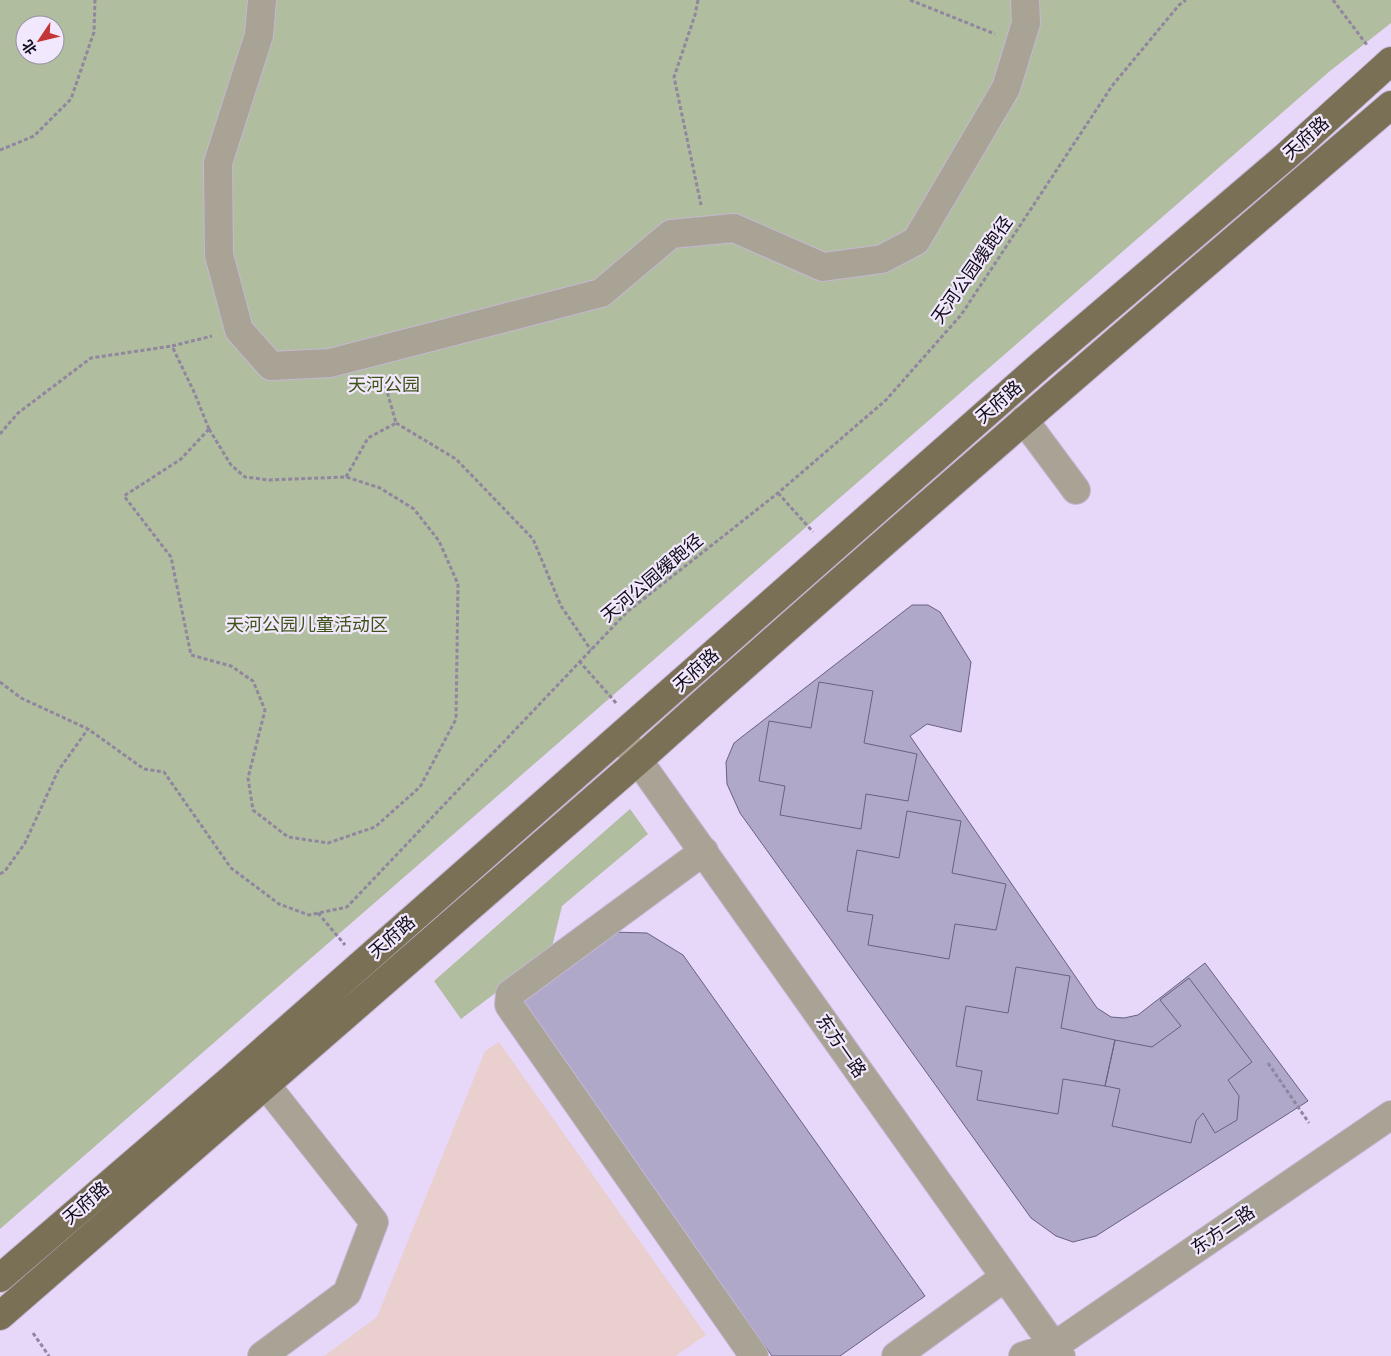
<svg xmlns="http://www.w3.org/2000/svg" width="1391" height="1356" viewBox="0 0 1391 1356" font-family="Roboto,'Noto Sans SC',sans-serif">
<rect width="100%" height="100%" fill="#e7d8f9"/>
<!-- education -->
<path fill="#e9cfce" d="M499,1042l207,293 -31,21h-351l53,-39 108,-266z"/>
<!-- green -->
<path fill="#b0bd9f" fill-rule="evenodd" d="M0,0h1391v23l-61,48 -1330,1158zM25,25h30v30h-30z
M630,809l18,25 -86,72 -11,45 -90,68 -27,-38z"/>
<!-- building -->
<path fill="#b0a8c9" stroke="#68617f" d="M912,605h16l12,7 31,50 -10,70 -34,-8 -17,12 187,272 14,9 13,1 14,-3 67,-52 103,138 -212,135 -23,6 -17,-6 -25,-18 -291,-405 -13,-29 -1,-22 8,-19z
M819,682l54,9 -9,52 53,11 -9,47 -42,-7 -5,35 -81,-14 5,-29 -26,-5 10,-60 42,7z
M907,811l54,10 -9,52 54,11 -10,46 -41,-6 -6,35 -81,-14 5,-30 -26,-4 10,-61 42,8z
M611,932l36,1 36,22 242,341 -85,60h-68l-254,-357z
M1016,967l54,9 -9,52 54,12 -10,46 -42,-7 -5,35 -81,-14 5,-29 -26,-5 10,-60 42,7z
M1189,978l63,84 -24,18 11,16 -2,24 -22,13 -12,-20 -7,8 -5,22 -79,-17 8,-37 -15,-3 10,-46 37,7 29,-21 -21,-26z"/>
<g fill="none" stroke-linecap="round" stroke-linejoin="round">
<defs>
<path id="minor" d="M262,0l-3,35 -41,128 1,92 20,75 32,36 59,-3 271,-70 70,-59 63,-6 89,39 59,-8 34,-18 90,-153 20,-65 -1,-23
M1024,420l52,70
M621,736l440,620
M704,851l-194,143 -1,11 245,351
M262,1356l85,-63 27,-71 -108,-137
M896,1356l109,-79
M1023,1356l31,-10 337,-231"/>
<path id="major" d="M0,1278l231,-199 810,-714 244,-208 106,-96
M0,1316l639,-556c247,-222 500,-439 752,-655"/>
</defs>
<!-- minor casing -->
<use href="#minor" stroke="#c5b7d5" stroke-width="30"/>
<!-- major casing -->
<use href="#major" stroke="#c5b7d5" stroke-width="30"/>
<!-- path -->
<path stroke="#91869f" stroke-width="3" stroke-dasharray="4 2.5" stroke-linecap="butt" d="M698,0l-3,15 -21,62 27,128
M910,0l85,34
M1333,0l34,45
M0,150l34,-14 37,-37 23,-67 1,-32
M396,423l60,36 77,80 28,67 30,44
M209,429l22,36 14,12 24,3 77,-3 34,11 34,21 25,32 19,43 -2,135 -36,68 -45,40 -47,16 -40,-6 -35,-27 -5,-32 17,-68 -12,-29 -22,-15 -40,-11 -20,-98 -47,-61 57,-37z
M209,429l-15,-37 -22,-46 40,-10
M0,434l18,-21 73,-55 81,-12
M346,477l22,-39 28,-15 -13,-46
M778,493l35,39
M579,661l38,43
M0,682l21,16 67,31 56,40 20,3 67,96 48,36 30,11 38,-8 280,-295 151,-119 108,-93 75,-85 151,-229 67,-81 7,-5
M0,874l5,-3 20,-28 33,-72 30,-42
M318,913l27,32
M1268,1063l41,60
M33,1333l16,23"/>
<!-- minor -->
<use href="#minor" stroke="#a8a395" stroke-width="28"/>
<!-- major -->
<use href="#major" stroke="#797056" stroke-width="28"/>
</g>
<g text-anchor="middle" stroke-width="4.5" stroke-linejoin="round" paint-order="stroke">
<!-- street labels -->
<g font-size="18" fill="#110c17" stroke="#f1e8fd">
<text transform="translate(1306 138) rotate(-42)" y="6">天府路</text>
<text transform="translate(972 270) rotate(-55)" y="6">天河公园缓跑径</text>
<text transform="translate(999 402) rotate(-41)" y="6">天府路</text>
<text transform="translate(652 578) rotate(-40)" y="6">天河公园缓跑径</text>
<text transform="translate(696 670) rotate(-42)" y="6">天府路</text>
<text transform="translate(392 937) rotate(-41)" y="6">天府路</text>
<text transform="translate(841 1046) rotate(55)" y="6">东方一路</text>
<text transform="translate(86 1203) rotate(-41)" y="6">天府路</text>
<text transform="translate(1223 1230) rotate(-34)" y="6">东方二路</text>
</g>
<!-- park labels -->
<g font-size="18" fill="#3f5317" stroke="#f1e8fd">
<text x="384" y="391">天河公园</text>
<text x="307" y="631">天河公园儿童活动区</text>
</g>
</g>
<!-- north arrow -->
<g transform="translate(40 40) rotate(235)"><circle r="24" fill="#f1e8fd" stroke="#9790a1"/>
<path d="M0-4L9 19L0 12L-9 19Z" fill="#c43536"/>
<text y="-8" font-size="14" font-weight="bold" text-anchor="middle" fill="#110c17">北</text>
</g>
</svg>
